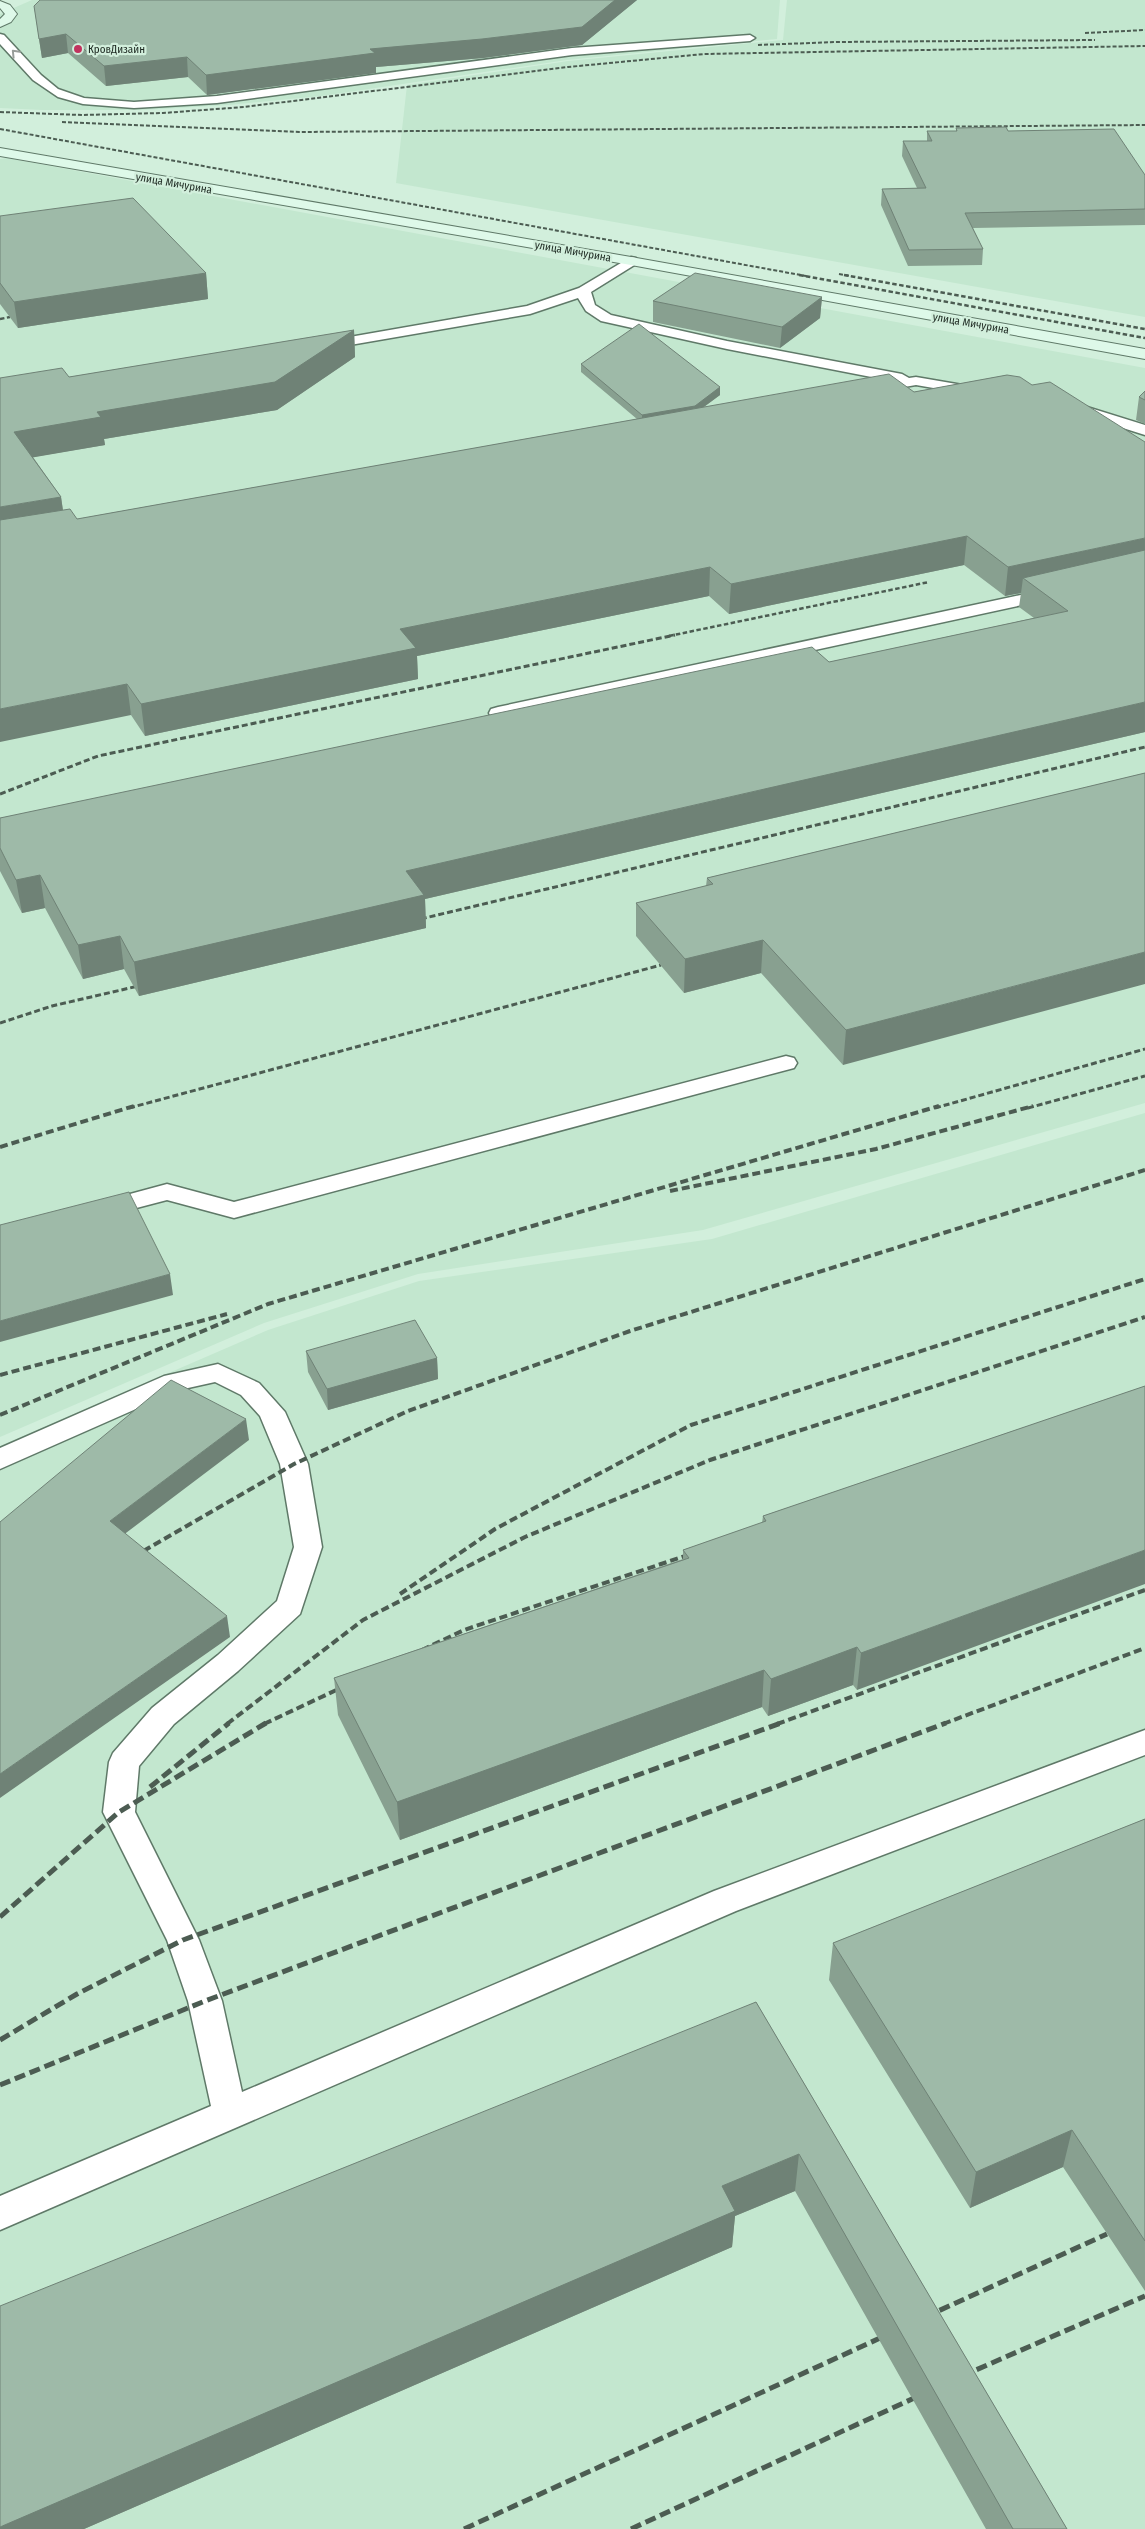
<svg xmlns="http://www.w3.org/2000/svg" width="1145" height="2529" viewBox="0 0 1145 2529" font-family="'Fira Sans Condensed',sans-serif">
<rect width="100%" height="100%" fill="#d2efdc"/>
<!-- built -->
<path fill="#c3e7cf" d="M32,0h748l-3,39 -210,21 -246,36 -92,9 -87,5h-100l-42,-2v-94z
M787,0h358v317l-749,-134 11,-98 161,-24 215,-21z
M7,158l1138,210v735l-442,127 -285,44 -154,49 -264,114v-1278z
M1145,1113v1416h-1145v-1083l268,-116 151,-49 293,-42z"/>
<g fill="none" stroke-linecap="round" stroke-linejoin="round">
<defs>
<path id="lane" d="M0,34l4,1 37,40 17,14 26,9 50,4 83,-6 355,-48 178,-13 5,3 -5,3 -178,14 -355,48 -83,5 -51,-4 -25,-7 -25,-17 -33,-36z
M631,257l5,1 2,3 -2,3 -45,28 4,13 16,10 116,26 175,33 7,4 7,-1 64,11 7,4 -7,4 -64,-11 -47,8 -5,-1 -2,-3 2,-3 28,-5 -165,-32 -126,-28 -15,-10 -8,-13 -48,16 -209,36 -7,-4 7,-4 206,-36 52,-18z
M1071,402l74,23v10l-79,-25 -3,-3 3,-3z
M1053,588l6,1 3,4 -3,4 -561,122 -7,-2 -2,-4 2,-4 7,-2z
M786,1056l8,2 3,5 -3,5 -560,150 -67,-18 -65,17 -9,-3 -3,-5 3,-5 74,-20 67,18z
M218,1364l41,19 26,29 23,52 14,83 -22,67 -62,57 -64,53 -35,42 -4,46 64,128 23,61 20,91 472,-201 431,-161v25l-409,156 -736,319v-34l211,-90 -23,-105 -21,-61 -64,-128 6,-50 4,-9 39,-45 66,-53 59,-54 17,-54 -14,-83 -20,-48 -19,-21 -26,-13 -36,8 -179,79v-21l164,-72z"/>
<path id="secondary" d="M0,1l10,4 7,9 -6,8 -11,5v-8l5,-5 -5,-6z
M0,148l631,109 514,92v10l-514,-94 -631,-109z"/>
</defs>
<!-- lane casing -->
<use href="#lane" stroke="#5f7968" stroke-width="3"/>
<!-- secondary casing -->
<use href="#secondary" stroke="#5f7968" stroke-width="2"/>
<!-- lane -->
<use href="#lane" fill="#fff" fill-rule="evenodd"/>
<!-- secondary -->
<use href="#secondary" fill="#def9e9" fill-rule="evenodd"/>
<!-- rail-far4 -->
<path stroke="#4c5c52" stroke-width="2" stroke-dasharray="4 2" stroke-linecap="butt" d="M1085,33l60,-3
M758,45l78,-3 259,-2
M0,112l82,3 81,-2 81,-6 324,-40 136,-13 441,-8
M62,122l237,10 846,-7
M0,129l806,147
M839,274l12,2"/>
<!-- rail-far3 -->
<path stroke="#4c5c52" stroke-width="2.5" stroke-dasharray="4.5 2.5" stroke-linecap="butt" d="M799,275l346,63
M844,275l301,54
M0,319l10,-2
M669,636l260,-54"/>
<!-- rail-far2 -->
<path stroke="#4c5c52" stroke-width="3" stroke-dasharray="6 3" stroke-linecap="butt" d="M0,794l98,-38 577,-121
M412,921l733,-174
M0,1023l52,-17 95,-22
M129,1108l532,-143
M935,1108l210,-59
M1028,1108l117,-32"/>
<!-- rail-far1 -->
<path stroke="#4c5c52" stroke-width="4" stroke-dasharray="8 4" stroke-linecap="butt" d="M0,1147l134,-41
M670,1191l206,-42 157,-43
M0,1375l227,-61
M0,1415l268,-111 671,-198
M133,1557l161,-93 114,-53 222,-80 515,-161
M400,1594l95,-65 196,-104 454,-146
M422,1650l42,-20 233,-78
M227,1724l136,-104 162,-83 185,-77 435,-143
M264,1724l83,-39
M777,1724l368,-134
M943,1724l202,-76"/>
<!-- rail -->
<path stroke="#4c5c52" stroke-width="5" stroke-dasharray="11 5" stroke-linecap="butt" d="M150,1787l79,-64
M0,1917l119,-105 147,-89
M0,2040l77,-46 106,-54 598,-217
M0,2085l205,-84 741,-278
M925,2317l182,-83
M962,2376l183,-80
M464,2529l427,-196
M631,2529l294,-136"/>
</g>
<!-- wall -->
<path fill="#88a090" d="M40,0h597l-55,45 -99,13 -107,9v6l-169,22 -19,-18 -82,9 -38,-33 -26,5 -8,-52z
M956,128l52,3 137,44v50l-172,3 10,21 -1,16 -74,1 -27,-61 1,-16 35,-1 -15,-32 1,-15h24v-10h29z
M0,216l206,57 2,26 -190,29 -18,-24z
M822,297l-2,21 -40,30 -127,-26v-21z
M354,330l1,27 -78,53 -173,29 1,6 -72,12 28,40 2,13 14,9 560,-100 -56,-47v-8l139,31 -16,12 210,-15 93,-17 138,357 -720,167 1,29 -287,68 -15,-27 -41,10 -38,-71 -23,5 -22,-42v-53l829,-156 205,-44 -15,-11 2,-14 -16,3 -41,-31 -235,49 -20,-18 -292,60 1,23 -273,57 -14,-21 -131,-337 69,-1z
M1145,391v33l-9,-4 3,-23z
M1145,773l-302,292 -82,-92 -77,20 -48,-57v-33l70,-17 1,-8z
M306,1351l131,7 1,21 -110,31 -20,-38z
M1145,1386l-288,304 -4,-5 -85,31 -6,-9 -362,133 -62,-125 -4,-37 349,-119v-9l79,-27 1,-7z
M1145,1819v472l-82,-124 -93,41 -141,-228 4,-37z
M756,2002l311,527h-81l-191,-338 -60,25 -3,31 -648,282h-84z"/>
<!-- shaded-wall -->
<path fill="#6f8276" d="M615,0h22l-55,45 -99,13 -107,9v6l-169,22 -1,-20 164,-26z
M66,34l2,19 -26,5 -3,-19z
M187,57l1,20 -82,9 -2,-20z
M206,273l2,26 -190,29 -4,-26z
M822,297l-2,21 -40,30 2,-21z
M354,330l1,27 -78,53 -173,29 1,6 -87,15 -4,-28 83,-20z
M720,387v8l-26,19 -52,10v-9z
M61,497l4,29 -65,11v-30z
M967,536l-3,29 -235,49 2,-30z
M1145,538v26l-122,14 -2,15 -16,3 3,-29z
M710,567l-1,29 -292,60 1,23 -273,57 -4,-32 259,-75z
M127,684l4,31 -131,27v-33z
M1145,702v30l-720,167 1,29 -287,68 -5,-34 272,-91z
M40,875l5,33 -23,5 -6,-33z
M120,936l4,33 -41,10 -5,-34z
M763,940l-2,33 -77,20 1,-34z
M1145,952v32l-302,81 3,-35z
M170,1274l3,21 -173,47v-21z
M437,1358l1,21 -110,31 -1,-21z
M246,1419l3,21 -135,102 -4,-21z
M1145,1550v34l-288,106 4,-37z
M227,1616l3,21 -230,161v-24z
M857,1647l-4,38 -85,31 3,-37z
M764,1670l-2,37 -362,133 -3,-38z
M1072,2130l-9,37 -93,41 6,-36z
M799,2154l-4,37 -60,25 -3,31 -648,282h-84v-2l722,-341z"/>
<!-- building -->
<path fill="#9ebaa8" stroke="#6f8276" d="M40,0h575l-33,27 -100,12 -112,10 5,4 -169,22 -19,-18 -83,9 -38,-32 -27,5 -5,-33z
M1006,127l2,4 106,-2 31,46v34l-180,4 18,36 -74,1 -27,-61 44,-1 -23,-47h29l-5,-10h30l-1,-3z
M133,198l73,75 -192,29 -14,-19v-67z
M695,273l127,24 -40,30 -129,-26z
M639,324l81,63 -25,19 -53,9 -61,-51z
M354,330l-79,52 -178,30 4,5 -87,15 47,65 -61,10v-129l62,-10 7,9z
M889,374l25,18 93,-17 13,2 12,8 18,-3 95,60v96l-137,29 -41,-31 -236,48 -21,-17 -310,62 16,19 -275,56 -14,-20 -127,25v-189l70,-11 7,10z
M1145,391v9l-6,-3z
M1145,550v152l-739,169 18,24 -290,67 -14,-26 -42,9 -38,-70 -24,5 -16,-32v-30l812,-171 17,15 239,-51 -45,-33z
M1145,773v179l-299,78 -83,-90 -78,19 -49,-56 77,-19 -6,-6z
M129,1192l41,82 -170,47v-96z
M415,1320l22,38 -110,31 -21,-38z
M171,1380l75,39 -136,102 117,95 -227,158v-252z
M1145,1386v164l-284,103 -4,-6 -86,32 -7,-9 -367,132 -63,-124 355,-120 -6,-8 83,-29 -3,-5z
M1145,1819v422l-73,-111 -96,42 -143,-229z
M756,2002l311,527h-54l-214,-375 -77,32 13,25 -735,316v-221z"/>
<!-- one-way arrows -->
<defs><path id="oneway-chevron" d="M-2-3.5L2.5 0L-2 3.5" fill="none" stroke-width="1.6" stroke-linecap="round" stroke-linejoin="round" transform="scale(1.25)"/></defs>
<use stroke="#989d9a" href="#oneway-chevron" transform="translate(15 53) rotate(-134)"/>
<!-- markers -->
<circle fill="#c1335f" stroke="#d2efdc" stroke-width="2" cx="78" cy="49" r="5"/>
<g text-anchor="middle" stroke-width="4.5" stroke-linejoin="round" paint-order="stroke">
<!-- far-poi labels -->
<g font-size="11" fill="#1b261f" stroke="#d2efdc" text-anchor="start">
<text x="88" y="53">КровДизайн</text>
</g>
<!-- far-street labels -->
<g font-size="11" fill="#1b261f" stroke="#d2efdc">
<text transform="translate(174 183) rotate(10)" y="4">улица Мичурина</text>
<text transform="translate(573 251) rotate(10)" y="4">улица Мичурина</text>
<text transform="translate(971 323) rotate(10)" y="4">улица Мичурина</text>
</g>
</g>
</svg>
